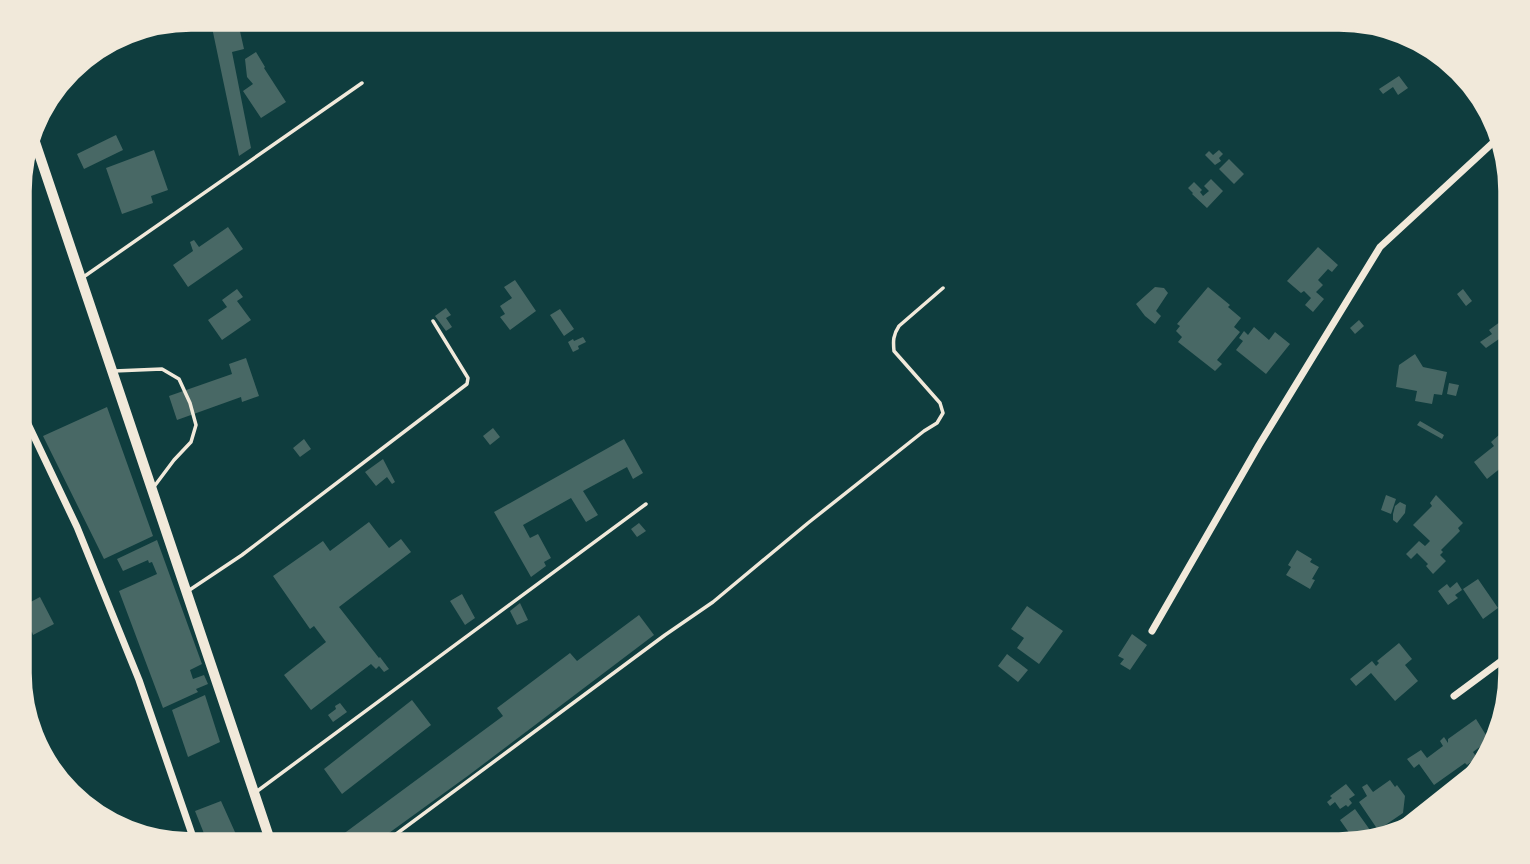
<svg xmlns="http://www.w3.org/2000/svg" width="1530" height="864" viewBox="0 0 1530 864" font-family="Figtree,sans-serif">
<rect width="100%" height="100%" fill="#0f3d3e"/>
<!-- building -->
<path fill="#486865" d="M210,18h27l7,31 -12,3 19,96 -12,8z
M422,18h3l4,7 -12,6 -4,-9z
M256,52l9,15 -1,1 22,34 -25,16 -18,-27 10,-7 -6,-7 -2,-18z
M1399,76l9,12 -10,7 -5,-8 -10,7 -4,-5z
M116,135l7,15 -39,19 -7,-15z
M154,150l14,40 -17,6 2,7 -31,11 -16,-46z
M1219,150l4,4 -4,4 2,3 -6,4 -10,-10 4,-4 4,4z
M1229,159l15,15 -10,10 -15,-15z
M1211,179l12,12 -16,17 -15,-14 1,-1 -5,-5 6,-6 8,8 -2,2 3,4 6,-5 -5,-5z
M228,227l15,22 -55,38 -15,-22 20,-14 -3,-9 4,-2 5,7z
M1318,247l20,18 -6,7 -4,-3 -10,11 5,5 -7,7 8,7 -11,13 -8,-7 6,-7 -7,-7 -3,2 -14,-12z
M515,280l21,31 -26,19 -10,-13 5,-3 -5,-8 12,-8 -8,-11z
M1155,287l9,1 4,5 -12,18 5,5 -6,8 -10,-8 -9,-12z
M1208,287l22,18 -2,2 13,11 -7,9 6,5 -23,28 5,4 -7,7 -37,-29 4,-5 -6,-6 4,-5 -3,-2z
M237,289l6,8 -6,4 14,19 -29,20 -14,-20 19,-13 -5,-7z
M1463,289l9,12 -6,5 -9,-12z
M446,308l5,7 -5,3 6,9 -6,4 -11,-15z
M560,309l14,20 -10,7 -14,-21z
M1504,319l3,5 5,-3v9l-26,18 -6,-6 12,-8 -3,-4z
M1359,320l5,6 -9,8 -5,-6z
M19,327l10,21 -10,5z
M1254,327l15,13 6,-8 15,12 -24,30 -30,-24 7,-9 -4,-3 5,-7 4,4z
M583,337l3,5 -8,4 1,3 -6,3 -5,-10 5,-3 1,2z
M1415,354l8,13 24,5 -5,23 -8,-1 -2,10 -17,-3 2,-10 -21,-4 3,-22z
M246,358l13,38 -17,6 -1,-5 -64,23 -8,-24 63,-22 -3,-10z
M1449,383l10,2 -3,11 -9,-2z
M107,407l46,129 -49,23 -61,-123z
M1420,421l24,14 -2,4 -25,-14z
M1508,427l4,8v24l-25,20 -13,-17 20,-16 -3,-4z
M493,428l7,9 -10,8 -7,-9z
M304,439l7,10 -11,8 -7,-9z
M624,439l19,34 -10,6 -6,-12 -44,24 15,24 -12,7 -15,-24 -48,27 7,13 8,-4 13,24 -7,4 2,4 -15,11 -37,-65z
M383,459l12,23 -3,2 -5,-7 -11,9 -11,-14z
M1386,495l10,4 -5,15 -10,-4z
M1436,495l27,28 -5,5 2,3 -19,19 2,2 -3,3 6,6 -13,13 -7,-8 2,-2 -11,-11 -6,6 -5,-5 13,-13 6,5 5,-5 -17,-16 19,-19 -2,-3z
M1400,502l6,3 -1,8 -8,10 -4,-3v-6l2,-8z
M369,522l20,26 12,-9 10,13 -72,55 40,51 1,-1 9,12 -5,3 -5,-6 -3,3 -5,-5 -60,46 -27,-35 42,-33 -12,-16 -4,3 -37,-53 50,-35 7,10z
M639,523l7,8 -9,6 -6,-8z
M157,540l45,124 -12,6 3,9 11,-4 4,9 -12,5 2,3 -35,16 -44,-117 38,-17 -5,-12 -3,1 -1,-3 -25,11 -6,-12z
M1297,550l15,9 -2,3 9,5 -7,12 3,1 -5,9 -24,-14 5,-8 -3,-2z
M1478,579l20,29 -15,11 -20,-30z
M1457,582l5,8 -7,5 3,3 -10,7 -10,-14 9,-7 3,4z
M462,594l13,24 -10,7 -15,-24z
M40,597l14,27 -21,11 -1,-3 -5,3 -8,-14v-9l6,-3 -2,-3z
M520,603l8,17 -11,5 -7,-14z
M1027,606l36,25 -24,33 -22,-16 7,-10 -13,-9z
M639,615l15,20 -185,140 -98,71h-44l176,-130 -6,-8 73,-55 7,8z
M1132,634l15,11 -17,25 -10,-6 4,-5 -6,-3z
M1399,643l13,16 -7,6 13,16 -23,20 -24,-28 -15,13 -6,-7 22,-18 4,5 3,-3 -2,-2z
M1007,654l21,16 -10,12 -20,-16z
M205,695l15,47 -32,15 -16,-47z
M412,700l19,25 -89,69 -18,-25z
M340,703l7,9 -14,10 -5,-7 8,-6 -1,-3z
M1476,719l13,21 -16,12 2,3v4l-8,6 -2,-2 -31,22 -15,-21 -5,4 -7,-9 14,-9 6,8 16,-12 -3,-5 4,-4 4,6v-4z
M1390,780l5,7 2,-2 8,11 -2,17 -25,17 -19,-28 8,-6 -5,-9 5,-3 6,8z
M1346,784l9,11 -6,4 3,4 -4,4 -2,-2 -6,4 -5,-7 -5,4 -3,-4 5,-4 -2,-2z
M221,801l18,40 -9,4v1h-21l-14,-35z
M1355,809l20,28 -18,7 -17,-24z"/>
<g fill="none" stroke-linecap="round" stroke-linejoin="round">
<!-- service -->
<path stroke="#f1e9da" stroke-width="3.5" d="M82,278l280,-195
M114,371l48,-2 17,10 11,24 6,22 -5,17 -17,18 -21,28
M188,591l54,-36 225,-171 1,-6 -35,-57
M256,792l390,-288
M380,846l285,-211 48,-33 95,-79 116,-92 13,-8 6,-10 -3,-10 -46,-52c-1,-10 -1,-16 5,-25l44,-38"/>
<!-- minor -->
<path stroke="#f1e9da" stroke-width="7" d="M19,405l58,122 62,153 57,166
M1152,631l107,-186 121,-198 118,-109
M1454,696l58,-43
M1404,822l88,-70"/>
<!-- tertiary -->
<path stroke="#f1e9da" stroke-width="10" d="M31,130l241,716"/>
</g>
<!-- crop -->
<path d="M0 0H1530V864H0ZM191 30H1339A161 161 0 0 1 1500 191V673A161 161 0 0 1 1339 834H191A161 161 0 0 1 30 673V191A161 161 0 0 1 191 30Z" fill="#f1e9da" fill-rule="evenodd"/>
<path fill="none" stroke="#f1e9da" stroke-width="3.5" d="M191 30H1339A161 161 0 0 1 1500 191V673A161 161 0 0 1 1339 834H191A161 161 0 0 1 30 673V191A161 161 0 0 1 191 30Z"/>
</svg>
